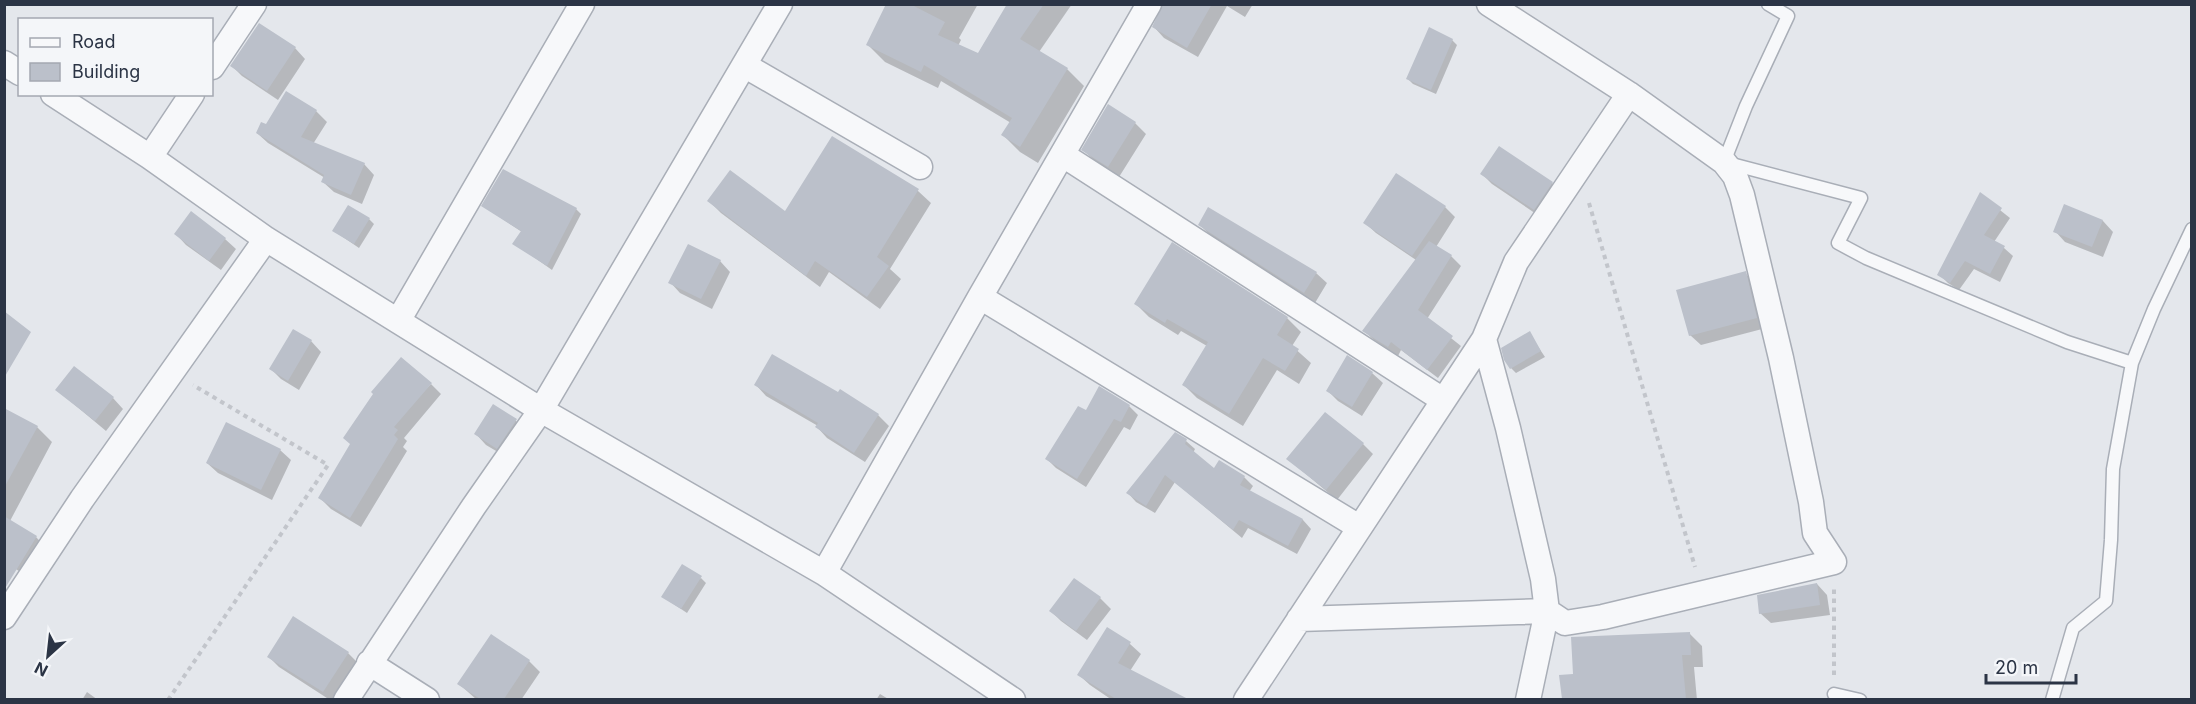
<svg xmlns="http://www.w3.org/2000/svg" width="2196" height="704" viewBox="0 0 2196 704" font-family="Inter,sans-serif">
<rect width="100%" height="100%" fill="#e4e7ec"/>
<!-- shadow -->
<path fill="#0003" d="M888,4h90l-19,34 2,2 -3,6 20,8 30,-50h64l-33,48 28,17 17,17 -46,77 -18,-11 -17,-17 8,-12 -70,-42 -3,7 -53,-26 -17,-17z
M1177,4h76l-8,13 -18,-11 -29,51 -34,-19 -10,-11z
M1452,40l5,5 -21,49 -23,-10 -5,-5z
M295,48l10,11 -27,41 -36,-24 -10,-10z
M286,93l30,18 11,11 -14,22 51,20 10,11 -12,29 -28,-12 -11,-10 2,-4 -57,-35 -11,-10 10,-8z
M1108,106l27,17 11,11 -27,43 -25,-17 -11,-10z
M832,138l86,53 13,12 -41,66 11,10 -21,30 -51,-37 -9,15 -99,-74 -12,-12 76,12z
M1482,174l70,9 10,10 -17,27 -53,-36z
M1981,195l29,23 -16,24 10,6 9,8 -13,26 -26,-13 -15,21 -11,-7 -9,-9z
M483,206l93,3 5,5 -29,56 -38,-27 8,-11z
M2064,206l39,15 10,11 -10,25 -38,-15 -10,-11z
M1445,207l10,10 -19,30 15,9 10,10 -34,53 34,27 -23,32 -37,-28 -3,6 -24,-16 -10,-9 52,-71 -40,-27 -11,-10z
M369,219l5,5 -15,24 -25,-17z
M1200,225l116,48 11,10 -12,20 -105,-68z
M176,234l49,5 11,10 -15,21 -35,-25z
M1172,244l115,74 14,14 -9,14 19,17 -12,21 -22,-14 -34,56 -46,-28 -13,-13 23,-39 -26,-15 -3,4 -29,-18 -13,-13z
M720,261l10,11 -18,37 -32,-16 -10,-11z
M1745,273l11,11 10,44 -65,17 -11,-10z
M1529,333l16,24 -29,16 -5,-5z
M311,341l10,11 -22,38 -18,-11 -10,-10z
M1372,373l11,10 -21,33 -24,-15 -10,-10z
M431,384l10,10 -37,44 3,3 -4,6 4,4 -46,76 -30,-18 -11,-11z
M756,385l82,9 2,-3 38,24 11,11 -24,36 -38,-24 -10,-11 1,-1 -52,-30z
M57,390l56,8 10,11 -17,22z
M493,406l23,15 11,10 -19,27 -22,-13 -10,-11z
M1129,406l9,9 -8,15 -6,-3 -38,60 -30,-19 -9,-9 39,-46z
M4,409l33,18 15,15 -42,79 26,16 15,16 -17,27 -30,-18z
M1186,441l9,8 -2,4 21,17 30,7 9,9 -4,6 54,28 8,9 -14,25 -49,-26 -6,10 -67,-56 -20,31 -19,-11 -8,-9z
M1363,444l10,10 -36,46 -49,-41z
M280,450l11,10 -19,40 -54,-27 -11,-10z
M701,578l5,5 -19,30 -24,-16z
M1074,580l26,18 11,11 -24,31 -26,-19 -10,-10z
M1817,584l10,11 3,20 -59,8 -11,-10z
M1107,629l23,15 11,10 -11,17 42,27 -1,2h-59l-22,-15 -11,-10z
M1690,634l12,12 1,21h-9l3,33h-134l-2,-24 14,-1z
M491,636l38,25 11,11 -19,28h-44l-18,-16z
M348,653l10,10 -23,37h-5l-51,-33 -10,-10z
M87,692l11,8h-16z
M880,694l10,6h-14z"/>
<!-- building -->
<path fill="#bbc0ca" d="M886,4h24l35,18 -7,13 40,18 29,-49h37l-24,35 48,29 -48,79 -19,-12 11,-17 -88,-53 -3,7 -55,-27z
M1163,4h49l-25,44 -35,-21z
M259,23l37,24 -29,44 -37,-25z
M1429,27l24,12 -22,51 -25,-11z
M286,91l31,19 -16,27 64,26 -14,32 -30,-13 3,-7 -68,-42 5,-11 5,2z
M1108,104l28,18 -28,45 -27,-17z
M832,136l87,53 -42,68 12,9 -22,31 -52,-36 -9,15 -99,-75 23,-31 55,41z
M1499,146l54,36 -19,28 -54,-36z
M503,169l74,39 -30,58 -35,-22 9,-13 -40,-25z
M1396,173l50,33 -34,50 -49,-33z
M1980,192l22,16 -18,27 21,11 -15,28 -25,-13 -15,22 -13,-8z
M2064,204l39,16 -11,27 -39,-15z
M348,205l22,13 -16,26 -22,-13z
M1208,207l109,65 -13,21 -106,-68z
M191,211l35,27 -17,23 -35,-27z
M1429,241l23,14 -34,55 35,26 -26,34 -36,-28 -3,5 -26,-16z
M1172,242l116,75 -11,18 22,14 -14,22 -22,-13 -34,56 -47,-29 26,-43 -41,-23 -2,4 -31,-19z
M688,244l33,16 -20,39 -33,-16z
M1746,271l11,47 -68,18 -13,-46z
M4,311l27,21 -27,46z
M293,329l19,11 -24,41 -19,-12z
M1530,331l11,20 -31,18 -6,-9 -3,-12z
M772,354l66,38 2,-3 39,25 -25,39 -39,-26 3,-4 -64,-38z
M1347,355l26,17 -21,35 -26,-16z
M401,357l31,26 -38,44 4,3 -4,5 4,4 -48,79 -32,-20 32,-54 -7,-6 30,-44 -2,-2z
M74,366l40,31 -19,24 -40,-31z
M1099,386l31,19 -9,17 -7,-3 -37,60 -32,-20 33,-53 8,4z
M493,404l24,15 -20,30 -23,-15z
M4,408l34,18 -34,62z
M1325,412l39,31 -38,47 -40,-31z
M226,422l55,27 -20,41 -55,-27z
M1175,432l12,7 -2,5 29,24 5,-8 26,16 -5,9 63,34 -15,27 -49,-26 -6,10 -68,-55 -19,31 -20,-13z
M4,516l33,20 -33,54z
M682,564l20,12 -21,33 -20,-12z
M1074,578l27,19 -25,34 -27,-20z
M1817,583l3,22 -61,9 -2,-19z
M293,616l56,36 -26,40 -56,-35z
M1107,627l24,15 -13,21 70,36h-72l-39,-24z
M1690,632l1,23h-9l4,44h-124l-3,-24 14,-1 -2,-37z
M491,634l39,26 -26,39h-24l-23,-15z"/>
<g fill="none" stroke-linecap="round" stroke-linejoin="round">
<defs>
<path id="service" d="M1768,4l20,12 -42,90 -22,56 137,36 -23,45 28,15 201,84 65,21 22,-54 38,-80
M1834,694l26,6
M2052,700l21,-72 33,-27 5,-61 2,-71 19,-106"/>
<path id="minor" d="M4,63l16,10
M744,65l176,102
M212,67l42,-63
M53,94l97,63 116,82 275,171 283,163 189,127
M1063,155l380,245
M150,157l42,-63
M980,297l379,230
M398,321l184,-317
M1484,339l24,89 35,151 4,32 -19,89
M824,573l156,-276 169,-293
M4,617l78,-118 184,-260
M1299,619l248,-8 18,12 38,-6 231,-55 -19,-29 -4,-31 -30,-144 -39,-163 -7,-19 -11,-14 -95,-68 -140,-90
M369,663l58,37
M346,700l128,-194 67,-96 239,-406
M1246,700l238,-361 32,-77 113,-168"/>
</defs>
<!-- service casing -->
<use href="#service" stroke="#a9aeb7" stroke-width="15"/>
<!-- minor casing -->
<use href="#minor" stroke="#a9aeb7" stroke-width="27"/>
<!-- path -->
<path stroke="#c2c5cb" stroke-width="4" stroke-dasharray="4.5 4.5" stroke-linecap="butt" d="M1589,203l106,364
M1834,675v-86
M168,700l160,-235 -135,-80"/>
<!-- service -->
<use href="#service" stroke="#f7f8fa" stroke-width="12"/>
<!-- minor -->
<use href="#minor" stroke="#f7f8fa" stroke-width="24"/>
</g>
<!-- border -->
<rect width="2196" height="704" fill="none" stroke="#2b3445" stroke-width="12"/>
<!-- legend -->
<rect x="18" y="18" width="195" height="78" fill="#f4f6f9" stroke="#a4a8b1" stroke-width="1.5"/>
<rect x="30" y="38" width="30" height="9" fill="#f7f8fa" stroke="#a4a8b1" stroke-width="1.5"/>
<text x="72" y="48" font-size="18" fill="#2b3445">Road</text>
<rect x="30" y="63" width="30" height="18" fill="#bbc0ca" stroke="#a4a8b1" stroke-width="1.5"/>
<text x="72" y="78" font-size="18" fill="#2b3445">Building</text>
<!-- north arrow -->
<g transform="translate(48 656) rotate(207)" stroke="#f4f6f9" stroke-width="4.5" paint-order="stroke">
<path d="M0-4.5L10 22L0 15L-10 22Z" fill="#2b3445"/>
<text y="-9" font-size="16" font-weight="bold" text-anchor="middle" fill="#2b3445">N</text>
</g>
<!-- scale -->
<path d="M1986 674v9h90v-9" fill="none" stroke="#2b3445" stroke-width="3"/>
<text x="1995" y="674" font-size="18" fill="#2b3445" stroke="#f4f6f9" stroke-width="4.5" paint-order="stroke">20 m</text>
</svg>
